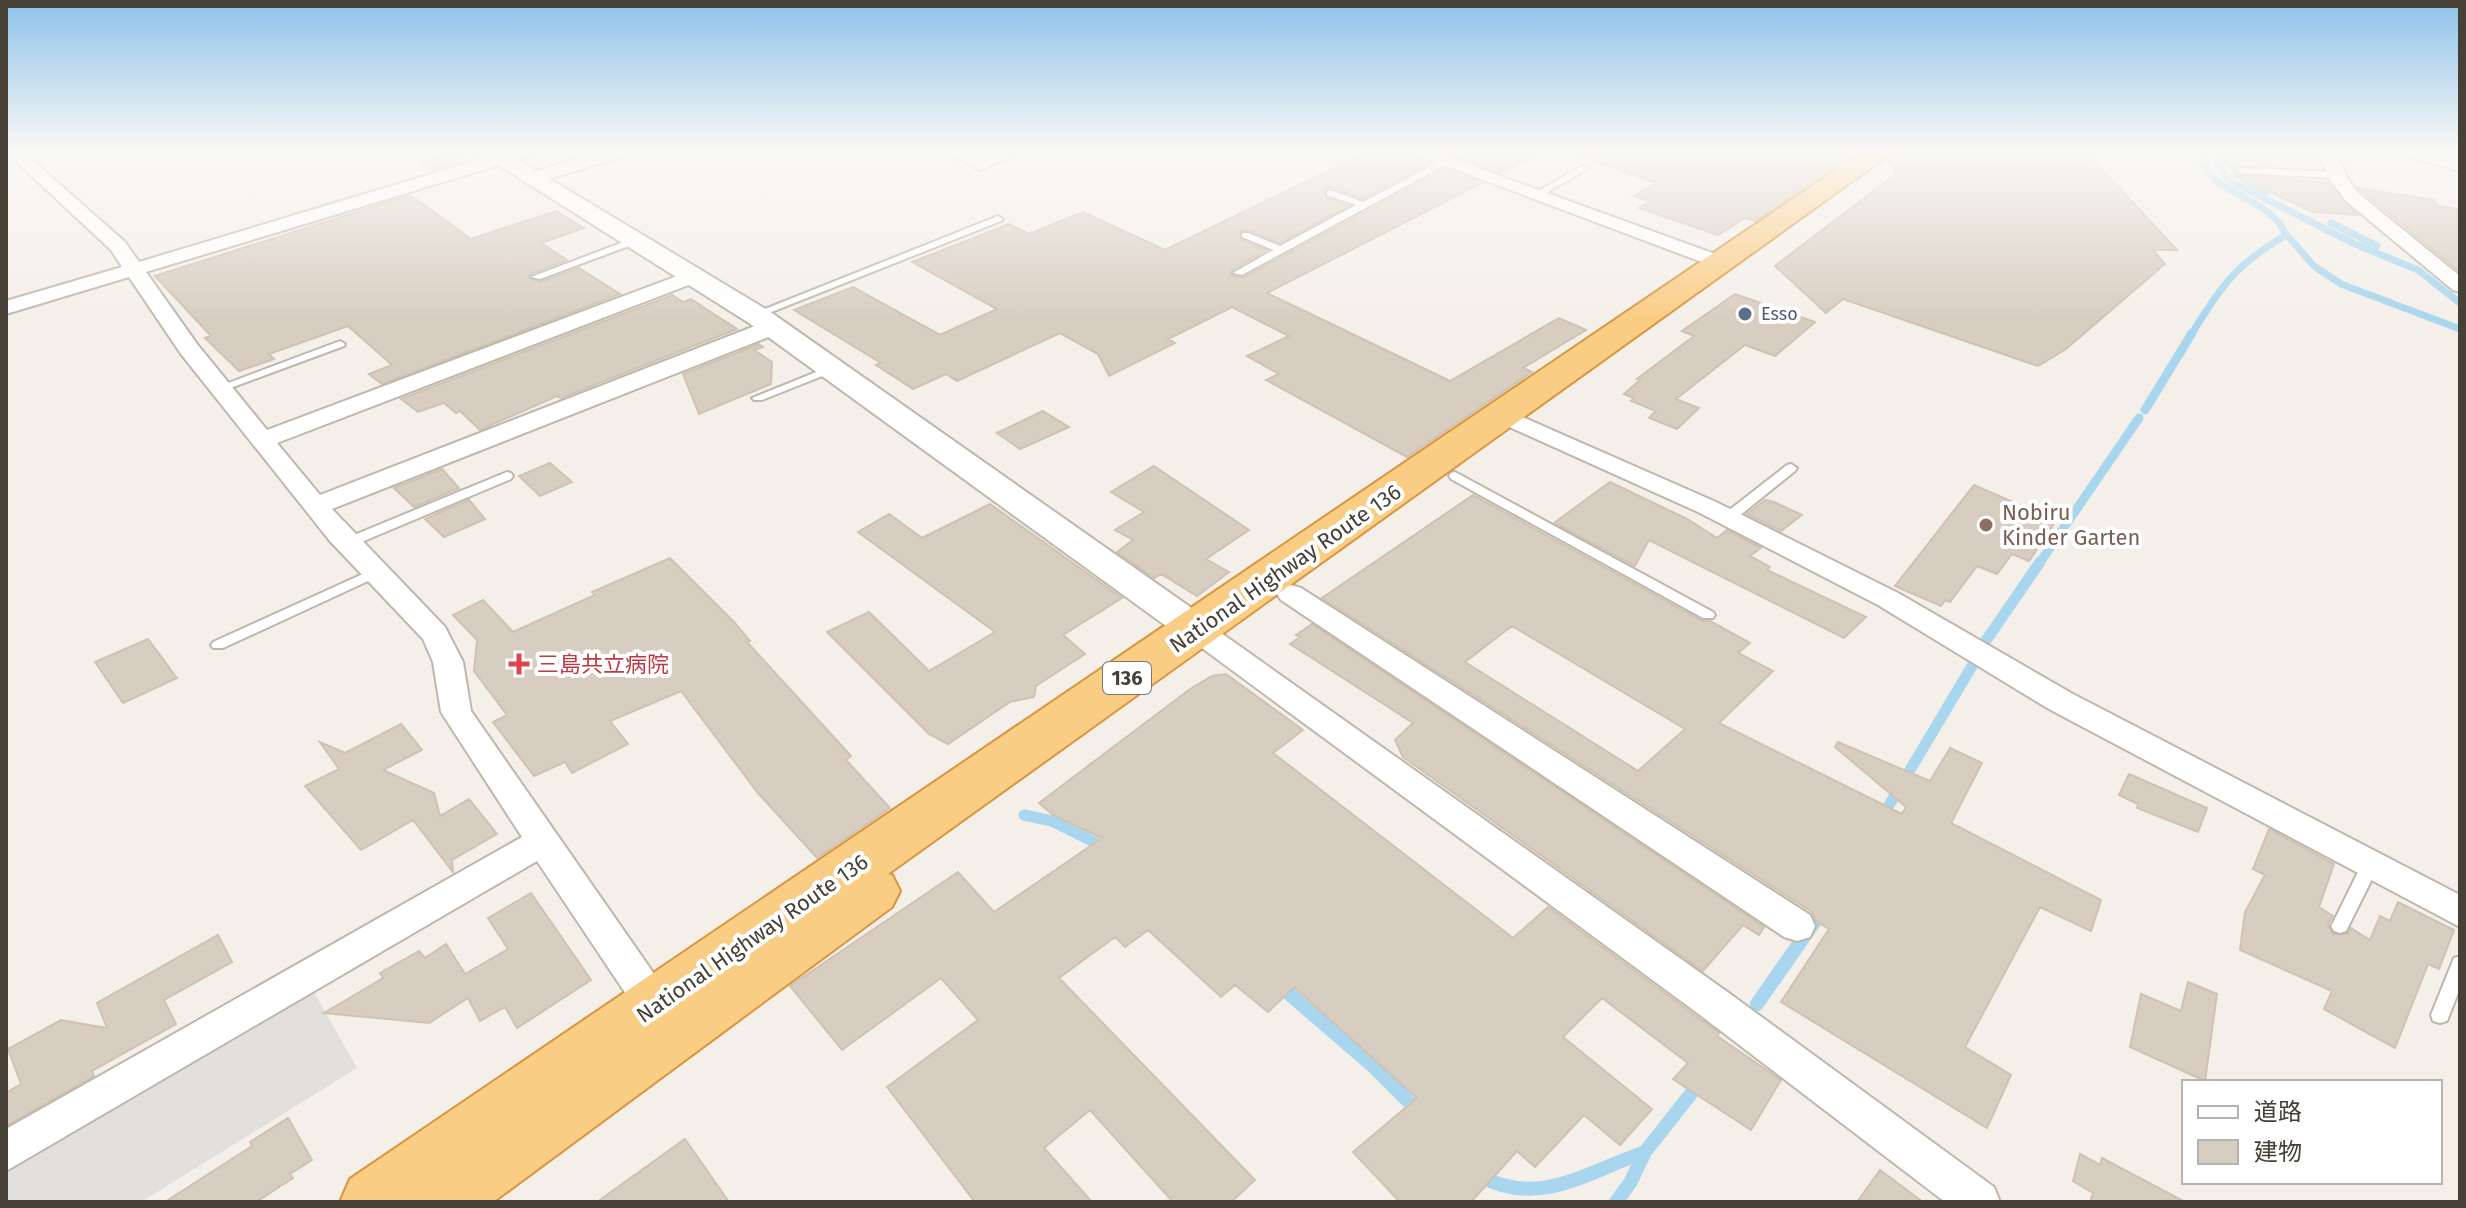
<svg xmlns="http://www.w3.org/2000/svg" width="2466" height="1208" viewBox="0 0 2466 1208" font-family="'Fira Sans','Noto Sans JP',sans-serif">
<rect width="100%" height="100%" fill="#f4efe9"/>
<!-- parking -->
<path fill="#e2e0dd" d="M2236,152h83l6,18 7,7 -92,-8 -8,-11z
M311,987l46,81 -216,134h-135v-37z"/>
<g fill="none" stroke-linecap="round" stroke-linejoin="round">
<!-- stream-far3 -->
<path stroke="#a7d6ee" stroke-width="7" d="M2223,152l-6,11 13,18 125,63 63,26 42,33
M2222,156l24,25 20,11
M519,158l21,-6
M2331,223l46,23
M2286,234l28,32 27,18 119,45
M2191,335c30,-49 44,-70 95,-100 -17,-41 -79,-38 -86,-83"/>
<!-- stream-far2 -->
<path stroke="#a7d6ee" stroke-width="9" d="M2145,410l47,-77
M2039,564l100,-146"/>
<!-- stream-far1 -->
<path stroke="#a7d6ee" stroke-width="11" d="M1985,642l55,-80
M1024,815l28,6 56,28
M1882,817l93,-156"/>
<!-- stream -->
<path stroke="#a7d6ee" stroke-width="14" d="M1280,986l94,81 45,45
M1757,1004l65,-93
M1480,1176c59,32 107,-4 165,-24
M1616,1202l14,-19 15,-31 56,-71"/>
</g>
<!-- building -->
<path fill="#d8cdc1" stroke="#cfc2b2" stroke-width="2" fill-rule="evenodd" d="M452,152l13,9 -33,9 -12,-8z
M1367,152h39l24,11 -67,36 -29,-11 -9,1 1,9 23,8 -69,37 -31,-13 -9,1 1,9 25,10 -34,20 -2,5 13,3 202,-109 37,14 -215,110 183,88 109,-63 27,12 -63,38 9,4 -125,85 -141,-77 13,-6 -32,-18 42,-20 -57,-29 -64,32 7,4 -66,33 -11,-22 -38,-21 -103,48 -11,-7 -33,15 -37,-24 5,-2 -87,-53 59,-23 87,48 57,-26 -85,-47 97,-38 20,10 54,-22 82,38z
M1443,152h99l-41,21z
M1580,152h276l-101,69 -10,-3 -27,17 -79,-27 11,-7 -16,-5 22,-13 -77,-27z
M1896,152h190l91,98h-24l12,14 -99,85 -28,17 -195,-67 -17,14 -51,-47 122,-93 -9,-13z
M2231,174l98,9 29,32 -45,-3z
M2358,188l76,12 4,6 19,3 3,63z
M410,195l61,44 85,-28 28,17 -43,15 26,17 -37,14 -2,4 13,4 38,-14 41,26 -238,90 -13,-10 23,-9 -44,-39 -79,28 5,5 -35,12 -34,-33 6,-2 -56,-60z
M1735,294l80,28 -40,34 -30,-11 -69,54 23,9 -22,21 -28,-11 7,-7 -25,-10 3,-3 -10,-4 16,-14 -3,-1 57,-43 -12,-5z
M672,295l11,7 8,-3 46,30 -176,69 -4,-2 -77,34 -20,-19 -4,2 -12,-10 -26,9 -17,-13z
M759,344l4,3 -9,3 18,12 -1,22 -72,30 -16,-40z
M1043,411l26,16 -49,22 -23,-16z
M550,463l22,19 -32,14 -21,-20z
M1154,466l95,64 -43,29 23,13 -32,24 -36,-22 -7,4 -37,-26 16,-12 -18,-10 29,-18 -33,-20z
M442,469l17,19 -45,19 -20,-19z
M1610,482l77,37 30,19 10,-8 34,18 -11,8 20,11 -3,3 99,47 -22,21 -195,-98 -14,26 -81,-43z
M1974,485l82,36 -27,40 -17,-7 -15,20 -20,-8 -27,36 -5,-2 -4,6 -46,-20z
M1473,495l229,126h8l40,22 -12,10 35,18 -54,52 183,91 4,-7 -71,-60 3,-5 92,39 20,-33 32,15 -31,60 150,77 -10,31 -51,-24 -75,140 46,28 -24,53 -206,-126 48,-73 -13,-8 -4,-9 -490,-314zM1512,626l173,103 -47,42 -173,-109z
M469,500l16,19 -41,18 -19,-18z
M1765,500l9,2 28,13 -21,16 -34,-17z
M990,504l132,94 -59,37 22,19 -49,32 -2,11 -24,5 -62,42 -19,-10 -102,-102 42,-20 60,59 66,-39 -137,-100 31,-18 33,24z
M670,558l64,64 16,19 -3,1 104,114 -5,4 44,48 -73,50 -59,-65 -77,-102 -71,30 18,23 -56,29 -7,-11 -31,14 -41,-54 14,-7 -33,-44 3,-31 -24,-25 30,-15 30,32 82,-37 -3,-3z
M1312,624l452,303 -5,8 -16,-10 -40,46 -300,-214 -8,-17 18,-17 -123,-79 10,-7 -4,-2z
M148,639l29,39 -54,25 -28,-41z
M1226,674l77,56 -30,23 240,185 35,-31 171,126 -2,3 64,44 -30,50 -78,-51 15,-16 -86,-65 -39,39 89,72 -32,36 -36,-30 -49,52 -18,-16 -46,51h-71l-47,-50 64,-54 -123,-111 -26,25 -33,-27 -14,12 -73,-67 -23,17 -10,-10 -56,41 196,202 -24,22h-58l-83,-92 -46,38 48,54h-117l-88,-115 91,-67 -37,-42 -99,72 -52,-64 168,-114 36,40 108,-74 -49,-23 -14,-12 151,-114 22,-13z
M401,724l21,26 -39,20 51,23 6,23 29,-17 28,35 -45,26 1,12 -40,-52 -52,30 -56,-64 34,-17 -19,-27 25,11z
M2129,774l78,34 -9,24 -61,-24 1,-4 -19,-9z
M2269,829l65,35 -15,43 14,9 -5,8 5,10h14l4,-6 19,12 10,-24 10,5 8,-19 56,28 -15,39 -11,-5 -33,84 -71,-39 8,-18 -92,-41 5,-38 20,-37 -12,-6z
M531,893l60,87 -74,48 -12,-21 -25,14 -12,-23 -39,25 -105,-10 59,-35 -3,-5 39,-22 6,7 21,-14 19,30 43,-25 -20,-31z
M218,935l14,27 -68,38 12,24 -84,47 2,5 -88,50v-33l15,-9 -13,-35 53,-29 46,8 -10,-25z
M2188,982l29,12 -12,87 -75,-34 11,-53 40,17z
M288,1118l24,42 -22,14 3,4 -37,24h-91l87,-56 -2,-4z
M685,1139l44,63h-132z
M2080,1154l20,11 2,-7 83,44h-95l3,-9 -20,-12z
M1880,1170l43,32h-66z"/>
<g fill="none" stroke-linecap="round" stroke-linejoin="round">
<defs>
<path id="service" d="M1444,159l4,3 -1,2 -205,111 -9,-2 40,-23 -31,-13v-4h6l32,13 76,-41 -29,-10v-4h6l30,11z
M1582,166l7,2 -50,29 -8,-2z
M2241,168l95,4 4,3 -4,3 -98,-5v-4z
M998,216l5,3 -2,2 -242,96 -4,1 -5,-3z
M634,238l5,3 -2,2 -97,36 -9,-2z
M340,341l5,3 -1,2 -119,44 -4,1 -6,-3z
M831,366l4,1v4l-73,29h-8l-2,-2z
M1791,464l6,4 -2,3 -62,50h-10l-1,-3 1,-3 64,-50z
M507,472l4,1 2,3 -2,3 -159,67 -5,1 -7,-4 2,-3z
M1455,472l258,140 2,3 -2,3h-10l-252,-139 -2,-3 2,-3z
M376,568l7,4 -2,3 -158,73h-10l-2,-3 2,-3z
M2370,858l6,2 3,5 -33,66 -6,2 -6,-2 -3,-5 3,-5 30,-61z
M2460,956v32l-13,33 -7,2 -7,-2 -2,-6 23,-57z"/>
<path id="minor" d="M6,152h17l102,90 14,20 365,-110h27l-2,4 -383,116 51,72 70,86 418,-157 7,-2 10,6 -3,4 -422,162 43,52 445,-173h16l3,5 -3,5 -449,177 113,118 18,35 8,49 197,283 6,12 -6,12 -13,5 -13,-5 -105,-157 -531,310v-42l516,-292 -81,-125 -8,-50 -10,-23 -93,-98 -149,-187 -52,-77 -123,37v-13l116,-34 -11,-17z
M600,152h27l-2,4 -90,27 -6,1 -9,-5 3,-4z
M945,152h22l14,7 17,-7h24l-42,18z
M1409,152h25l295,107 3,4 -10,6 -7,-2z
M2318,152h18l12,27 10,14 102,83v16l-7,-2 -107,-89 -16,-21z
M2406,152h27l27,8v11l-52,-15z
M1502,408l214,94 182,91 173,100 389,202v32l-411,-218 -171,-104 -180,-93 -204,-92 -4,-5 4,-5z
M1291,585l10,3 509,327 5,11 -5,11 -13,4 -13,-4 -503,-337 -4,-6 4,-6z
M1197,620l10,3 519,368 268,196 6,15h-55l-245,-187 -513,-378 -4,-7 4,-7z"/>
<path id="tertiary" d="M478,152h27l264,159 441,310 5,9 -5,9 -13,3 -13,-3 -435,-316z"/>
<path id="trunk" d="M1862,152h31l-1005,722 4,1 8,16 -8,16 -399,295h-153l10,-23z"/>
</defs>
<!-- service casing -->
<use href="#service" stroke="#bfb7ab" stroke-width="4"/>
<!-- minor casing -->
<use href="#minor" stroke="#bfb7ab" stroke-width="4"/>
<!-- tertiary casing -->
<use href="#tertiary" stroke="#bfb7ab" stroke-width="4"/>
<!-- trunk casing -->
<use href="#trunk" stroke="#d8953e" stroke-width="4"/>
<!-- service -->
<use href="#service" fill="#fff" fill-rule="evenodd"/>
<!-- minor -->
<use href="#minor" fill="#fff" fill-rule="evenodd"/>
<!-- tertiary -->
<use href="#tertiary" fill="#fff" fill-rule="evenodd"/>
<!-- trunk -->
<use href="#trunk" fill="#facd85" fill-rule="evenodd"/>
</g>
<!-- sky -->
<linearGradient id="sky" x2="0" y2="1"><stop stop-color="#8ec2ea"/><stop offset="0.47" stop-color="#faf8f5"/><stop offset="1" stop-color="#faf8f5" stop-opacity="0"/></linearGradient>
<rect width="2466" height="321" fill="url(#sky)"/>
<!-- markers -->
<circle fill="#5c6f8a" stroke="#fff" stroke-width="3" cx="1745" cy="314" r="8"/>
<circle fill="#8d6e63" stroke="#fff" stroke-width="3" cx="1986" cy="525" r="8"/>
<path fill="#e0444e" stroke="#fff" stroke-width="3" d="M515 652h8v8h8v8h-8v8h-8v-8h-8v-8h8z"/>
<g text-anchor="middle" stroke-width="8" stroke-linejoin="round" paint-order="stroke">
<!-- far-service labels -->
<g font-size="18" fill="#4e5e75" stroke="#fff" text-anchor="start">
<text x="1761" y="320">Esso</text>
</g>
<!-- shield labels -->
<rect fill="#fff" stroke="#7e7973" stroke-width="2" x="1103" y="662" width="48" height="32" rx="6"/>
<g font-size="20" font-weight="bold" fill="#474037">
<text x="1127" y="685">136</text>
</g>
<!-- education labels -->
<g font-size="22" fill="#785e54" stroke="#fff" text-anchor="start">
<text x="2002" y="520">Nobiru<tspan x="2002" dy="25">Kinder Garten</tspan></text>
</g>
<!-- street labels -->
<g font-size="22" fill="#474037" stroke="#fff">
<text transform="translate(1285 568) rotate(-35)" y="8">National Highway Route 136</text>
<text transform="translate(752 938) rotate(-35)" y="8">National Highway Route 136</text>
</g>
<!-- health labels -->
<g font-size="22" fill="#be3a42" stroke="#fff" text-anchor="start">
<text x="537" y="672">三島共立病院</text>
</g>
</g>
<!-- border -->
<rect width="2466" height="1208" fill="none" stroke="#474037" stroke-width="16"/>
<!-- legend -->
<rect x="2182" y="1080" width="260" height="104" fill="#ffffff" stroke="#b5b3af" stroke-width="2"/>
<rect x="2198" y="1106" width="40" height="12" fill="#ffffff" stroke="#b5b3af" stroke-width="2"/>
<text x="2254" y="1120" font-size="24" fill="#474037">道路</text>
<rect x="2198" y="1140" width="40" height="24" fill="#d8cdc1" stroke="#b5b3af" stroke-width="2"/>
<text x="2254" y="1160" font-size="24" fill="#474037">建物</text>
</svg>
